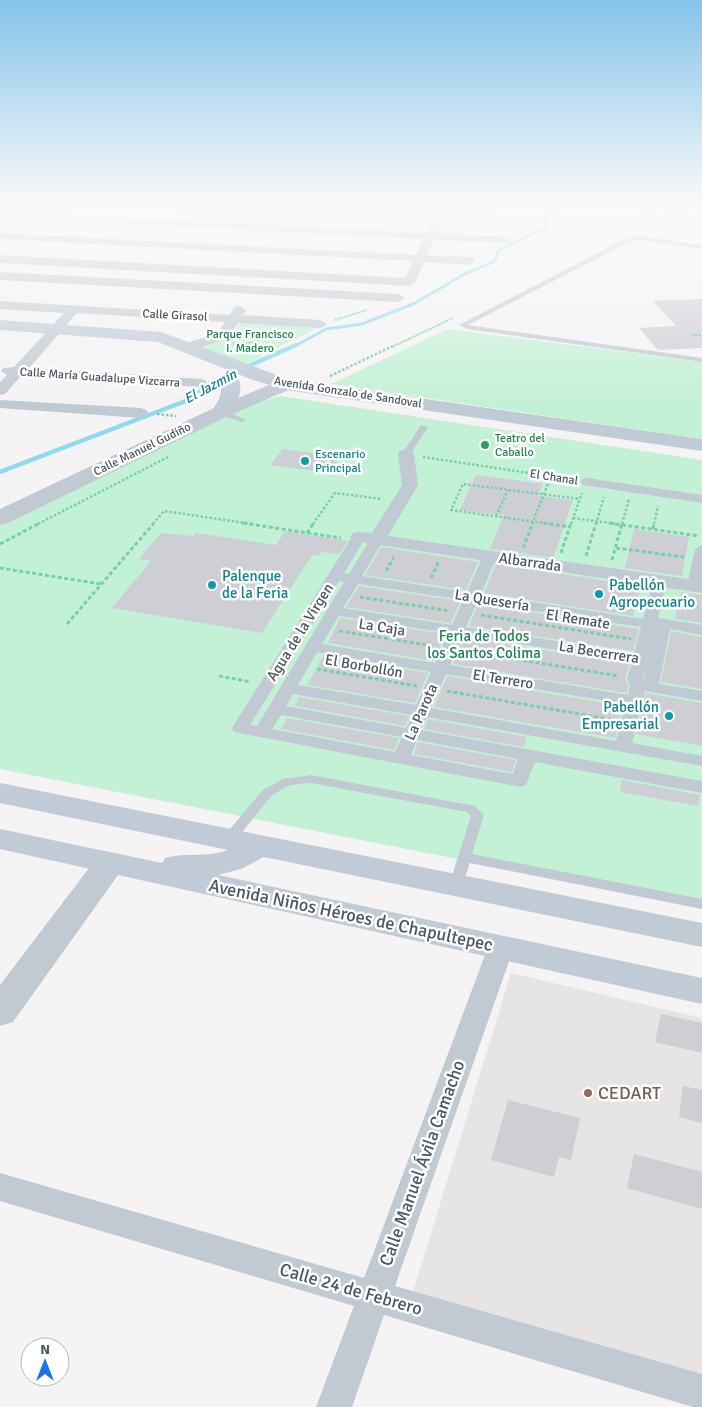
<svg xmlns="http://www.w3.org/2000/svg" width="702" height="1407" viewBox="0 0 702 1407" font-family="Signika,sans-serif">
<rect width="100%" height="100%" fill="#f5f3f3"/>
<!-- education -->
<path fill="#e6e4e5" d="M179,207h36l81,3 -10,16 -119,-5z
M511,973l191,45v361l-290,-84z"/>
<!-- green -->
<path fill="#c3f1d5" d="M240,322l79,5 -75,38 -42,-17 29,-11z
M448,329l254,33v77l-371,-55z
M280,396l422,64v447l-702,-138v-245l248,-119z"/>
<g fill="none" stroke-linecap="round" stroke-linejoin="round">
<!-- stream-far1 -->
<path stroke="#90daee" stroke-width="3" d="M293,347l33,-18 36,-5 51,-20 52,-30 30,-13 4,-11 48,-23 -1,-10 17,-10"/>
<!-- stream -->
<path stroke="#90daee" stroke-width="4.5" d="M0,472l191,-73 19,-16 86,-38"/>
</g>
<!-- building -->
<path fill="#cdcfd5" d="M702,299v49l-44,2 -19,-22 37,-2 -23,-25z
M283,449l57,8 -12,16 -58,-8z
M476,475l67,9 -5,12 35,4 -20,58 -63,-9 14,-34 -44,-5z
M634,529l55,8 -7,39 -57,-8z
M285,531l63,10 -9,13 -18,-2 -2,4 -7,-1 -50,78 -150,-25 39,-47 -12,-2 22,-26 32,3 3,-3 80,12z
M381,547l97,15 -12,28 -101,-15z
M496,564l125,19 20,3 -8,30 -149,-23z
M359,586l101,15 -9,22 -105,-16z
M681,592l21,3v28l-27,-4z
M478,604l161,25 -6,22 -164,-25z
M340,618l105,16 -11,27 -106,-18z
M671,631l31,6v52l-41,-7z
M464,637l166,27 -5,14 3,7 -1,8 -174,-29z
M324,655l104,18 -13,30 -108,-18z
M447,676l176,30 -8,32 -181,-31z
M646,693l56,10v43l-66,-12z
M299,697l110,19 -4,10 -110,-20z
M287,718l112,20 -5,12 -113,-21z
M428,719l99,18 -4,10 -99,-18z
M418,742l98,18 -4,12 -98,-18z
M622,780l78,15 -2,11 -78,-14z
M661,1014l41,9v30l-47,-11z
M683,1086l19,4v33l-23,-6z
M508,1100l72,18 -9,42 -12,-3 -5,20 -63,-17z
M634,1154l68,18v37l-75,-21z"/>
<g fill="none" stroke-linecap="round" stroke-linejoin="round">
<!-- path-far2 -->
<path stroke="#7ad0a6" stroke-width="2" stroke-dasharray="2 1" stroke-linecap="butt" d="M618,232c21,-23 46,-22 74,-16
M335,320l32,-10
M692,335h10
M249,343l12,-3 6,-6
M237,347l-4,-4h16l-6,4
M392,347l61,-29"/>
<!-- path-far1 -->
<path stroke="#7ad0a6" stroke-width="2.5" stroke-dasharray="2.5 2" stroke-linecap="butt" d="M236,345l4,4
M240,349l5,-4
M239,352l1,-3
M330,376l65,-31
M157,414l19,2
M423,457l152,23
M496,516l12,-26
M573,518l44,6
M38,524l130,-67
M153,524l11,-13 88,13
M313,524l22,-31 47,6
M532,524l19,-48
M551,524l-100,-14 12,-26 117,15
M571,524l11,-31
M596,524l8,-27
M622,524l7,-25
M654,524l4,-18"/>
<!-- path -->
<path stroke="#7ad0a6" stroke-width="3" stroke-dasharray="4 2.5" stroke-linecap="butt" d="M243,523l98,15
M543,523l27,4
M609,523l90,13
M653,529l1,-6
M307,533l7,-10
M0,544l40,-21
M523,548l10,-25
M616,548l68,9
M561,553l10,-30
M586,556l10,-33
M612,560l10,-37
M0,568l101,16
M386,571l8,-14
M431,578l8,-17
M360,597l90,14
M481,615l150,24
M67,624l87,-101
M339,631l95,15
M465,651l154,25
M317,669l100,17
M219,676l32,6
M447,691l167,29"/>
<!-- service -->
<path fill="#c1cad2" fill-rule="evenodd" d="M638,236l64,9v4l-64,-9 -9,2 -161,83 234,33v4l-235,-33 -8,-4 166,-86z
M218,410h6l22,10 -4,2 -24,-8z
M421,425l7,2 -19,29h-6l-1,-2z
M311,775l164,31 9,9 -12,39 230,45v10l-232,-46 -9,25h-10l-2,-3 22,-69 -4,-4 -156,-29 -21,2 -19,11 -37,46h-10l-1,-3 1,-3 39,-46 20,-11z"/>
<!-- pedestrian -->
<path fill="#c1cad2" fill-rule="evenodd" d="M587,478l115,17v8l-119,-18 -2,-3 2,-3z
M359,533l7,4 -22,36 5,1 23,-38 5,-1 7,4 -22,37 105,16 16,-36 7,-4 7,4 -16,38 162,25 10,-38 2,-3h10l2,3 -9,37 44,7v10l-32,-6 -11,55 43,7v10l-57,-10 -13,52 70,13v10l-275,-49 -6,13 281,51v12l-167,-31 -9,23 -6,2 -286,-55 -2,-4 120,-191zM339,581l5,1 -87,144 -7,-1zM358,584l105,16 -11,25 -109,-17zM477,602l164,25 -7,26 -168,-26zM339,616l109,17 -13,30 -113,-19zM463,635l169,27 -5,17 3,6 -2,10 -178,-30zM317,652l114,20 -15,33 -118,-20zM647,664l-3,16 -1,-1zM446,674l179,30 -9,37 -185,-33zM293,694l119,21 -6,13 -120,-22zM281,715l121,22 -7,15 -123,-23zM417,740l101,19 -5,15 -102,-19z
M702,545v37l-3,7h-10l-2,-3 8,-37z"/>
<!-- minor -->
<path fill="#c1cad2" fill-rule="evenodd" d="M267,207h67l102,5 3,-5h10l-2,5 89,5 6,3 -6,3 -92,-4 -7,14 69,4 6,3 -6,3 -72,-3 -7,15 43,2 6,4 -6,4 -46,-3 -9,20 -6,4 -409,-23v-8l405,23 8,-17 -413,-22v-6l416,22 7,-16 -423,-22v-6l426,22 7,-15 -161,-8z
M696,207h6v3l-5,-1z
M0,272l399,22 6,4 -6,4 -399,-22z
M0,301l230,14 5,-8 5,-1 6,4 -3,5 77,5 7,4 -7,4 -82,-5 -10,16 -39,12 -5,-1 -2,-3 2,-3 34,-11 7,-11 -148,-9 -48,55 171,11 5,1 2,3 -2,3 -5,1 -179,-11 -16,18 -5,1v-13l7,-7 -6,-4 2,-3 11,-1 50,-54 -64,-4z
M0,400l141,8 5,2 3,3 -3,3 -5,2 -141,-10z
M406,449l6,2 2,3 4,31 -30,51 314,45v12l-349,-52 -3,-4 3,-4 6,-1 13,1 30,-48 -4,-31 2,-3z
M501,937l9,3 4,7 -119,339 307,88v33h-9l-309,-92 -32,92h-36l38,-101 -354,-105v-28l364,105 124,-331 4,-7z"/>
<!-- tertiary -->
<path fill="#c1cad2" fill-rule="evenodd" d="M286,378l7,2 2,4 -2,4 -65,28 -220,107 -8,2v-16l214,-101z
M110,852l11,3 5,8 -5,8 -108,151 -13,4v-41l99,-130z"/>
<!-- secondary -->
<path fill="#c1cbd6" fill-rule="evenodd" d="M0,320l161,12 127,47 414,60v12l-416,-61 -33,-10 -95,-38 -158,-12z
M229,372l7,2c10,15 1,29 -8,42l-7,2 -7,-2 -3,-4c8,-11 13,-20 9,-34l2,-4z
M0,783l702,140v24l-438,-90 -23,12 -23,6 484,103v26l-702,-155v-20l162,34 3,-5c21,-6 42,0 63,-8l-228,-47z"/>
</g>
<!-- sky -->
<linearGradient id="sky" x2="0" y2="1"><stop stop-color="#85c3ea"/><stop offset="0.51" stop-color="#fafafa"/><stop offset="1" stop-color="#fafafa" stop-opacity="0"/></linearGradient>
<rect width="702" height="404" fill="url(#sky)"/>
<!-- markers -->
<circle fill="#2e9e5b" stroke="#fff" stroke-width="2" cx="485" cy="445" r="5"/>
<g fill="#0f9aa8" stroke="#fff" stroke-width="2">
<circle cx="305" cy="461" r="5"/>
<circle cx="212" cy="585" r="5"/>
<circle cx="599" cy="594" r="5"/>
<circle cx="669" cy="716" r="5"/>
</g>
<circle fill="#8d6e63" stroke="#fff" stroke-width="2" cx="588" cy="1093" r="5"/>
<g text-anchor="middle" stroke-width="5" stroke-linejoin="round" paint-order="stroke">
<!-- far-street labels -->
<g font-size="12" fill="#4a5661" stroke="#fff">
<text transform="translate(175 315) rotate(3)" y="4">Calle Girasol</text>
<text transform="translate(100 377) rotate(4)" y="4">Calle María Guadalupe Vizcarra</text>
<text transform="translate(348 392) rotate(9)" y="4">Avenida Gonzalo de Sandoval</text>
<text transform="translate(142 449) rotate(-26)" y="4">Calle Manuel Gudiño</text>
<text transform="translate(554 477) rotate(9)" y="4">El Chanal</text>
</g>
<!-- far-park labels -->
<g font-size="12" fill="#17864f" stroke="#fff">
<text x="250" y="338">Parque Francisco<tspan x="250" dy="14">I. Madero</tspan></text>
</g>
<!-- far-leisure labels -->
<g font-size="12" fill="#27864d" stroke="#fff" text-anchor="start">
<text x="495" y="442">Teatro del<tspan x="495" dy="14">Caballo</tspan></text>
</g>
<!-- far-culture labels -->
<g font-size="12" fill="#0d838f" stroke="#fff" text-anchor="start">
<text x="315" y="458">Escenario<tspan x="315" dy="14">Principal</tspan></text>
</g>
<!-- far-water labels -->
<g font-size="14" font-style="italic" fill="#0c7c9b" stroke="#fff">
<text transform="translate(210 386) rotate(-28)" y="5">El Jazmín</text>
</g>
<!-- street labels -->
<g font-size="15" fill="#4a5661" stroke="#fff">
<text transform="translate(530 562) rotate(8)" y="5">Albarrada</text>
<text transform="translate(492 600) rotate(9)" y="5">La Quesería</text>
<text transform="translate(578 619) rotate(9)" y="5">El Remate</text>
<text transform="translate(382 627) rotate(9)" y="5">La Caja</text>
<text transform="translate(300 632) rotate(-58)" y="5">Agua de la Virgen</text>
<text transform="translate(599 652) rotate(9)" y="5">La Becerrera</text>
<text transform="translate(364 666) rotate(10)" y="5">El Borbollón</text>
<text transform="translate(503 679) rotate(9)" y="5">El Terrero</text>
<text transform="translate(421 712) rotate(-66)" y="5">La Parota</text>
</g>
<!-- culture labels -->
<g font-size="15" fill="#0d838f" stroke="#fff" text-anchor="start">
<text x="222" y="581">Palenque<tspan x="222" dy="17">de la Feria</tspan></text>
<text x="609" y="590">Pabellón<tspan x="609" dy="17">Agropecuario</tspan></text>
<text x="659" y="712" text-anchor="end">Pabellón<tspan x="659" dy="17">Empresarial</tspan></text>
</g>
<!-- park labels -->
<g font-size="15" fill="#17864f" stroke="#fff">
<text x="484" y="641">Feria de Todos<tspan x="484" dy="17">los Santos Colima</tspan></text>
</g>
<!-- near-street labels -->
<g font-size="18" fill="#4a5661" stroke="#fff">
<text transform="translate(351 915) rotate(12)" y="6">Avenida Niños Héroes de Chapultepec</text>
<text transform="translate(422 1163) rotate(-70)" y="6">Calle Manuel Ávila Camacho</text>
<text transform="translate(351 1289) rotate(16)" y="6">Calle 24 de Febrero</text>
</g>
<!-- near-education labels -->
<g font-size="18" fill="#785e54" stroke="#fff" text-anchor="start">
<text x="598" y="1099">CEDART</text>
</g>
</g>
<!-- north arrow -->
<g transform="translate(45 1362)"><circle r="24" fill="#ffffff" stroke="#b7bbc0"/>
<path d="M0-4L9 19L0 12L-9 19Z" fill="#1a73e8"/>
<text y="-8" font-size="14" font-weight="bold" text-anchor="middle" fill="#4a5661">N</text>
</g>
</svg>
